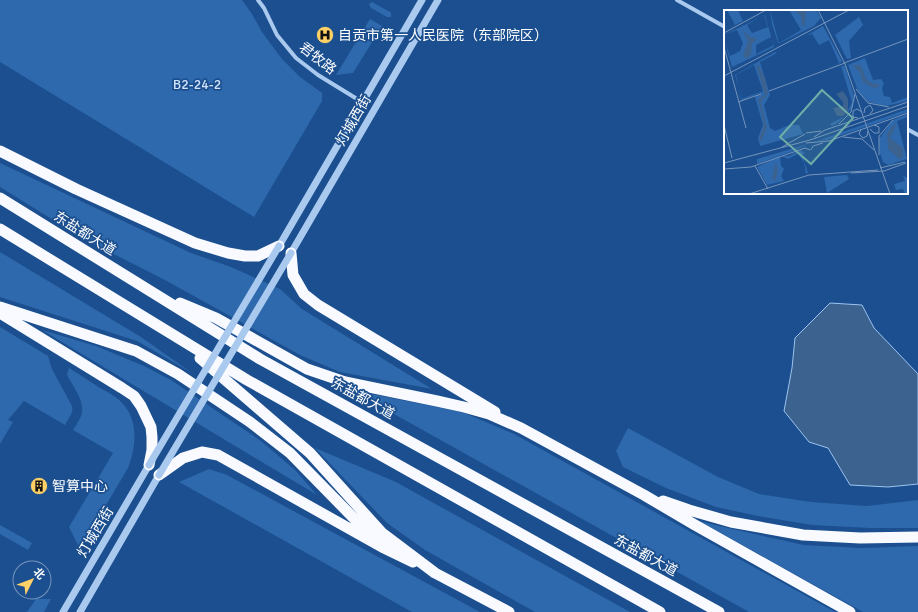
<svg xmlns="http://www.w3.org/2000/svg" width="918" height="612" viewBox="0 0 918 612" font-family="Signika,'Noto Sans SC',sans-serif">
<rect width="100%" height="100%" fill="#1b4f8f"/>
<!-- green -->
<path fill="#2e69ad" d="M0,0h242l10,14 10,18 20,27 18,18 22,16v8l-68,116 -254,-155z
M372,2l18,10 1,1v4h-4l-16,-9 -2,-4z
M370,19l12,7 -29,47 -17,2z
M0,163l191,90 40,14 49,22 22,20 130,80 -92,-17 -40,-17 -135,-75 -81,-41 -84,-52z
M0,252l141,85 51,36 -55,-32 -137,-44z
M0,327l48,29 4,13 20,37c2,7 -4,13 -7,19l-41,-24 -16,19 5,2 -13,22z
M42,330l54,16 48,20 27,14 53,36 37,25 34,29 22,25z
M69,368c11,7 21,13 31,20 8,4 17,9 23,16 16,18 13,43 5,64l-48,81 -11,-22 44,-74 -40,-23c3,-5 6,-9 8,-14 5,-13 -7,-28 -13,-39l-1,-3z
M351,390l111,22 52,22 321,178h-86z
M628,428l90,49 41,17 52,8 56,4 51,-6v28h-48l-58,-3 -54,-9 -42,-9 -50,-19 -43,-21 -7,-16z
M315,448l81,34 234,130h-95l-110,-62 -38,-27z
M209,469l18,6 253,137h-68l-233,-130z
M699,521l33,8 72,16 58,3 56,-2v66h-55z
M0,525l32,18 -4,7 -28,-16z
M36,599h15l-7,13h-17z"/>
<!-- water -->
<path fill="#3c6290" stroke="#9cc4f0" d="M830,303l32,2 12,23 44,46v110l-30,3 -38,-2 -22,-37 -19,-6 -25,-31 8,-43 3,-30z"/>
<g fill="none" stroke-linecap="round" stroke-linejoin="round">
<!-- minor -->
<path stroke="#a9c9ee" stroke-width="4" d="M258,0l6,8 13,27 19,23 22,17 44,27
M677,0l48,27
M907,129l11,6"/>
<!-- tertiary -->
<path stroke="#a9c9ee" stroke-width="7" d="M279,246l143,-246
M291,253l147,-253
M63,612l86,-147
M80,612l79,-137"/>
<!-- trunk -->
<path stroke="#f8faff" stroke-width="11" d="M0,151l76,38 119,54 33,10 17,3h13l21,-10
M0,198l260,161 459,253
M0,229l247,151 413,232
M291,253l2,22 11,19 14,11 177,107
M180,303l36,15 91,51 38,13 92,19 27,6 25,7 32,14 123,67 51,30 155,87
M0,307l136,44 42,23 72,48 40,31 92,94
M0,313l122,75 12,8 7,10 10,21 1,10v13l-3,15
M200,358l110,95 72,80 53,40 74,39
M159,475l24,-17 19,-6 16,3 164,92 31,15
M663,501l26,9 42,12 72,13 57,3 58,-1"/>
<!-- tertiary-bridge -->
<path stroke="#a9c9ee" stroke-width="7" d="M149,465l130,-219
M159,475l132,-222"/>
</g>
<!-- icons -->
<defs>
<symbol id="hospital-disc" viewBox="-11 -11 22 22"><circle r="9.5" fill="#ffd166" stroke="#1b4f8f"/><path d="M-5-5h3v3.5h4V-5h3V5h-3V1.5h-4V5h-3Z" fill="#111"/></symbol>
<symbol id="building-disc" viewBox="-11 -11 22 22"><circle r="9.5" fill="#ffd166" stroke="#1b4f8f"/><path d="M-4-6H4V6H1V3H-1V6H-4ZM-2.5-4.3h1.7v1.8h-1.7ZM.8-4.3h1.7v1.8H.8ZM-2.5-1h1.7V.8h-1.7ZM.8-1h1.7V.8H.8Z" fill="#111"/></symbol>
</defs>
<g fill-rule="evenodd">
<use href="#hospital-disc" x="315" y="25" width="20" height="20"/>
<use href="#building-disc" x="29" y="476" width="20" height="20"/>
</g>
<g text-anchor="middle" stroke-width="3.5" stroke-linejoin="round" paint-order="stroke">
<!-- poi labels -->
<g font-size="14" fill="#fff" stroke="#1b4f8f" text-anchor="start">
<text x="338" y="40">自贡市第一人民医院（东部院区）</text>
<text x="52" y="491">智算中心</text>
</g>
<!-- street labels -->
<g font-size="14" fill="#fff" stroke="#1b4f8f">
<text transform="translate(318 58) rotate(38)" y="5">君牧路</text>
<text transform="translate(353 120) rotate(-60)" y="5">灯城西街</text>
<text transform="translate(85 233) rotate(32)" y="5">东盐都大道</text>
<text transform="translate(363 398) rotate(29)" y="5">东盐都大道</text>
<text transform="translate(95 532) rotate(-59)" y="5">灯城西街</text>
<text transform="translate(646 555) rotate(29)" y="5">东盐都大道</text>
</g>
<!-- park labels -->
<g font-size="14" fill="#cfe3fa" stroke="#1b4f8f">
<text x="197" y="89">B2-24-2</text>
</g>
</g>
<!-- overview -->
<g transform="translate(724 10)">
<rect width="184" height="184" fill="#1b4f8f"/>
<path d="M3,0h11l5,11 -19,10 11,-6zM46,0l9,33 22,-13 -12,-20h27l5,8 -7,8 -34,17h-2l-6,-19zM41,5l9,32 -42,20 -8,-28 6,17 10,-5 3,-8 -6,-13 -13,5zM40,5l4,12 -16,6 -5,-8zM47,27l3,8 -18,9v-9zM135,7l4,8 -14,16 2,17 -4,1 -12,-24zM99,16l19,35 -2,2 -18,7 17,-7 -6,-14 -4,-9 -10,5 -7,-11 -6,2zM51,42l2,1 -17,9 10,33 -6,10 6,23 5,3 14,-6h10l4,9 -43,12 -2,-8 5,-13 -8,-28 8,-5 -21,8 -7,-25zM30,55l9,26 -22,8 -5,-24zM141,48l8,22 8,-1 3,4 -2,5 2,8 6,1 2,6 16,-6v4l-22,5 -18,-4 -10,-11 -10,-26zM117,56h4l9,30 -2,12 -14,15 -6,3 -2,-2 15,-8 7,-14zM184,99v3l-81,28 -10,1zM184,104v3l-11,4 10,38 -19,6 -5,-3 -3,-9 -1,-14 14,-19zM84,134l-15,7 -36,13v-5zM76,140l5,3 -3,2 6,18 -2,1 -2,-12 -6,-8 -10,5 -7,-3h8zM56,146l1,10 3,3 -3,7 3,5 -17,4 -10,-18zM123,165l2,4 -22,14 -3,-16zM179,166l5,2v16h-3l-2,-5 -7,1 -2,-6 11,-3z" fill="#2e69ad" fill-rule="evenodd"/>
<path d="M70,0l12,1 -1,15 -3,-1 -1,-9zM18,19l7,7 8,3 -5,5 -1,11 -5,4 -3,-4 5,-14zM34,54l7,14 3,16 -7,8 6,25 -6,15 -2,-3 5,-14 -6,-26 7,-4 -8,-27zM128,55h9l5,14 7,5 5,-1 1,4 -6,1 -10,-6 -3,-9zM119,81l5,8v11l-5,6h-6l-4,-8 10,-2v-4l-7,-8zM170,114l2,1 -6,13 13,10v9l-4,2 -11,-10 -1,-16zM52,151l2,11 -3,9 -3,-3z" fill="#3c6290"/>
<path fill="none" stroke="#7695bc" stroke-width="1" d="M94,0l27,54 45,130M0,23l42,-23M0,37l22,81M120,53l64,-24M0,66l125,-66M132,79l12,14 21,4M45,81l76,-28M14,92l23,-8M140,103l1,-5 5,-3 3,5 -3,4M134,108l-5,-1v-6l4,-2 5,3M115,114l12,-12 4,-18M0,115l8,33M137,119l-2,5 4,4 4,-2 1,-5M146,119l4,4h5v-6l-5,-2M82,123l15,-2M90,127l11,-7 83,-28M119,127l19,2 12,11M82,133l23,-2 79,-28M58,137l23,-13M87,140l2,-4 10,-3M155,145v-19l14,-16M0,153l86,-23 98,-34M31,156l13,23M156,158l25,-6M0,159l27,-2 54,-19 5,2M127,163l33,-2 22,-8M25,184l60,-19 69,-5"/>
<path fill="#6fada8" fill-opacity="0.15" stroke="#6fada8" stroke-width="2" d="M98,80l31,28 -42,46 -31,-27z"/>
<rect width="184" height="184" fill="none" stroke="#fff" stroke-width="2"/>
</g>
<!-- north arrow -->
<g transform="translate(32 580) rotate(48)"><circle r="19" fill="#1b4f8f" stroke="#7695bc"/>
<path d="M0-3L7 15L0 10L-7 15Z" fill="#ffd166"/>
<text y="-6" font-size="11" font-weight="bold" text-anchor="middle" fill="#ffffff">北</text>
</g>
</svg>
